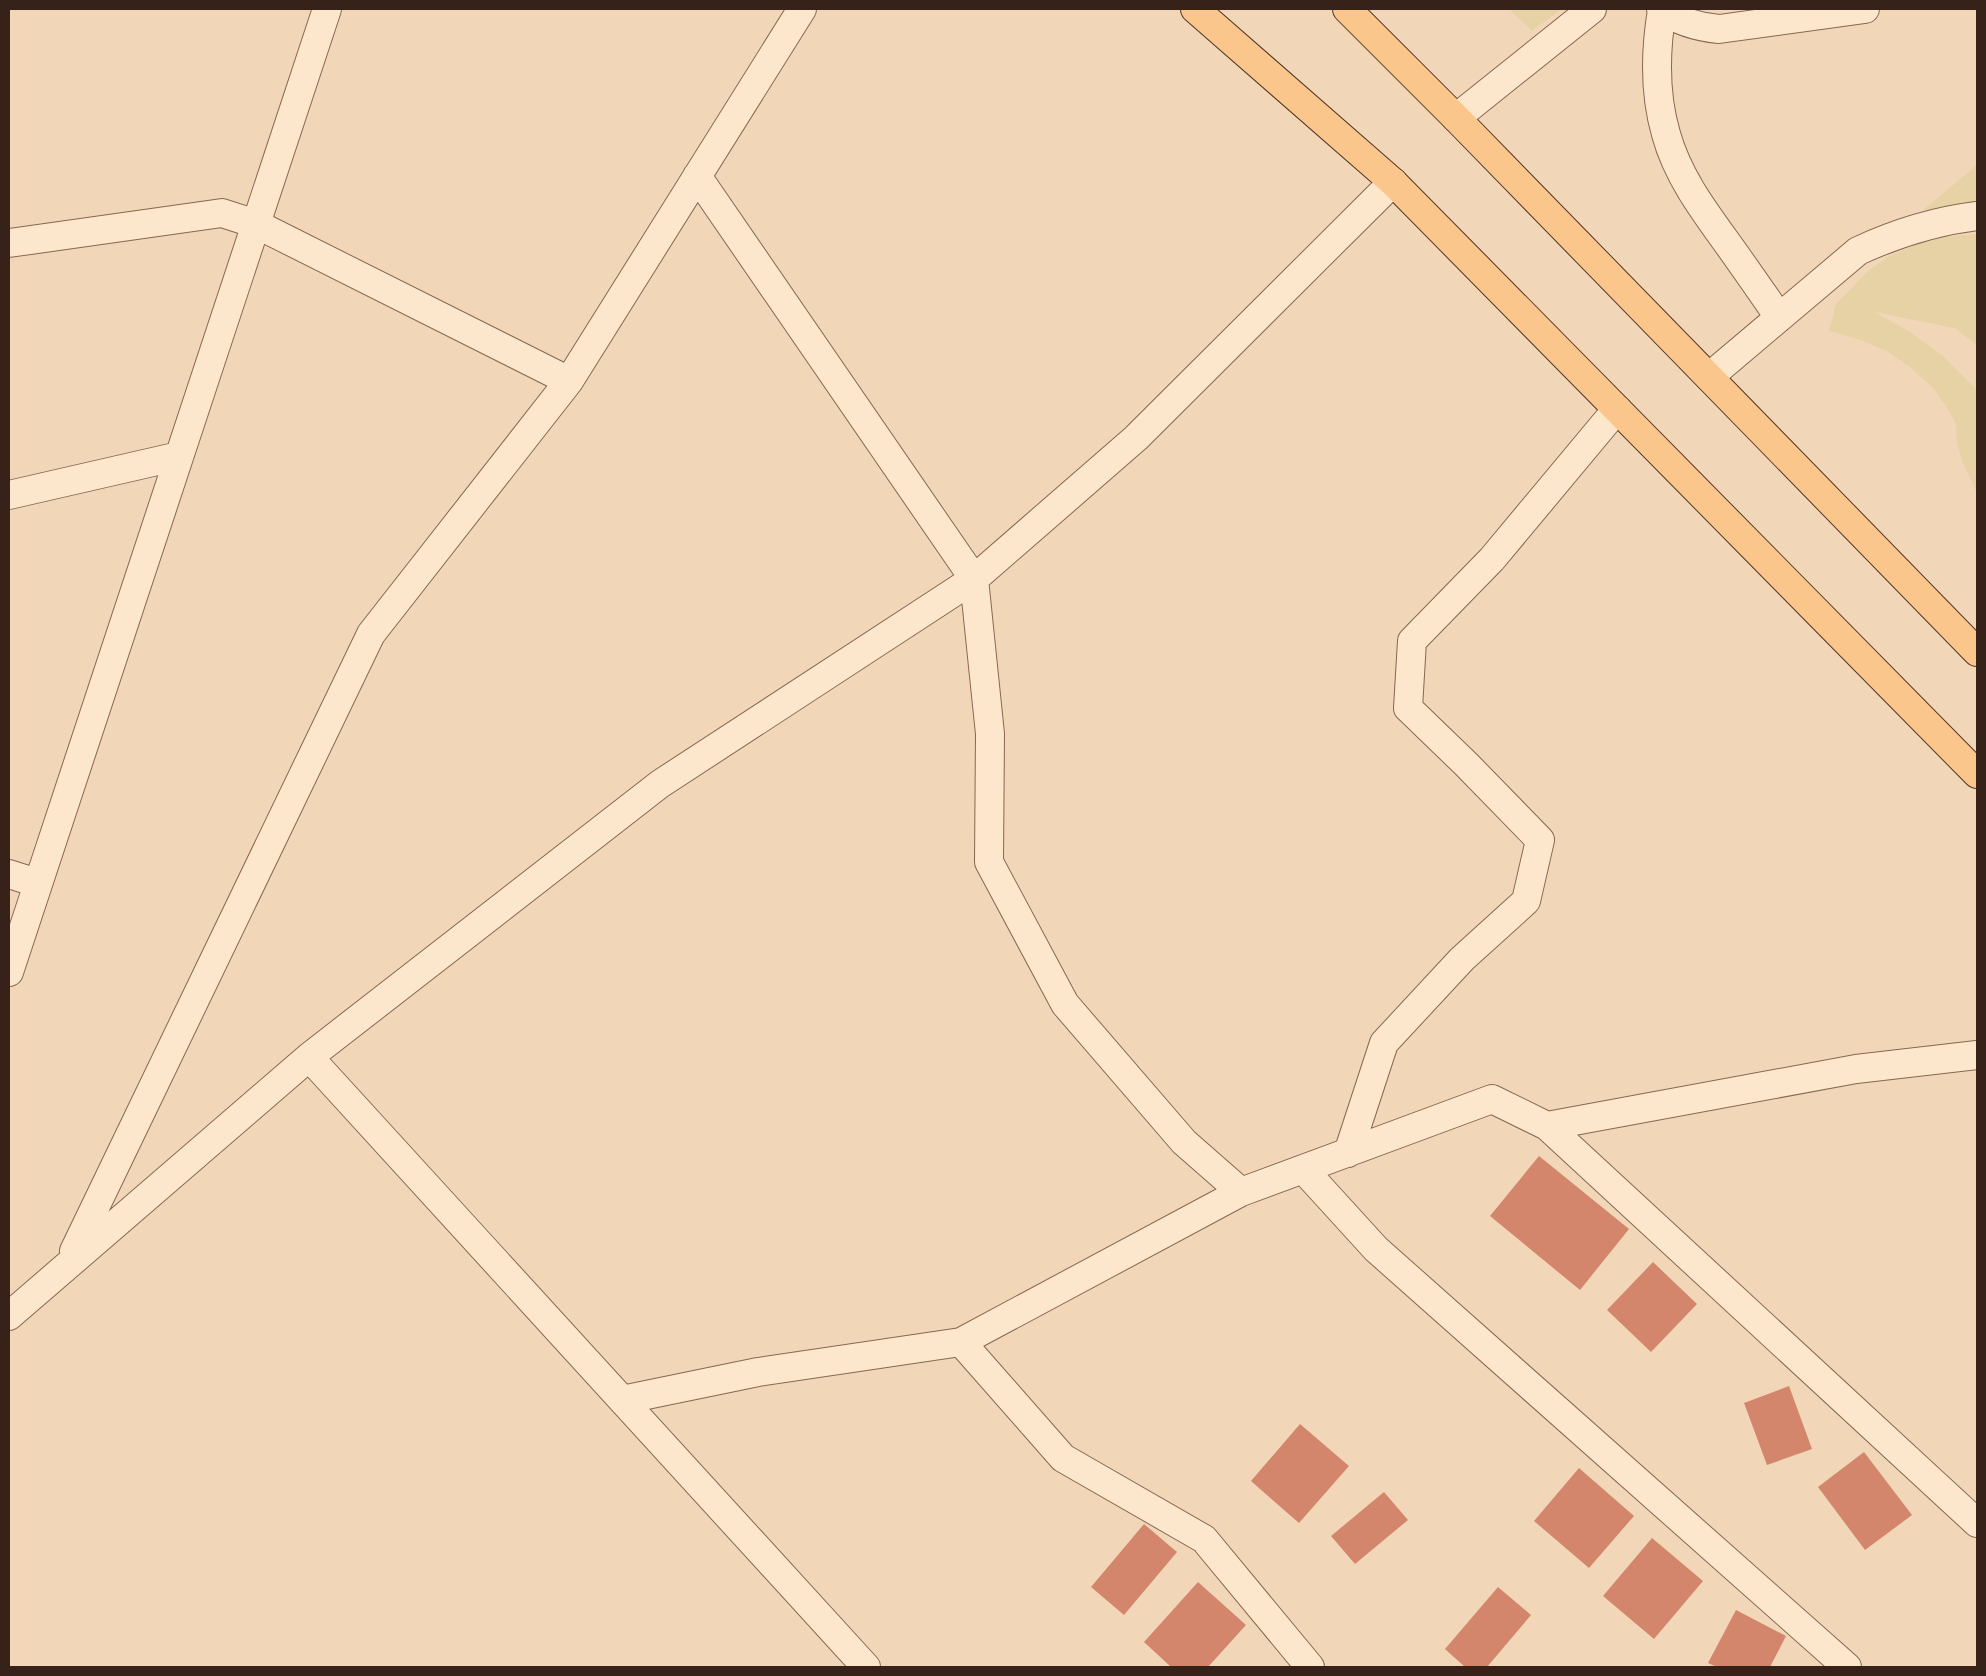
<svg xmlns="http://www.w3.org/2000/svg" width="1986" height="1676" viewBox="0 0 1986 1676" font-family="'Source Serif 4',serif">
<rect width="100%" height="100%" fill="#f1d7b8"/>
<!-- farmland -->
<path fill="#e7d2a5" d="M1509,9h53l-30,22z
M1977,165v37l-55,9z
M1977,234v111l-22,-17 -80,-16 35,20 33,24 34,34v103l-15,-32 -5,-18 -1,-19 -10,-18 -13,-18 -22,-20 -24,-17 -29,-12 -29,-8 7,-27 32,-33 18,-13 28,-13 30,-8z"/>
<!-- building -->
<path fill="#d3866b" d="M1539,1156l90,73 -49,61 -90,-74z
M1653,1262l44,42 -46,48 -44,-42z
M1789,1386l23,63 -45,16 -23,-62z
M1300,1424l49,42 -50,57 -48,-42z
M1864,1452l48,63 -47,35 -47,-63z
M1579,1468l55,48 -45,52 -55,-47z
M1384,1492l24,28 -53,44 -24,-28z
M1144,1524l33,28 -53,63 -33,-28z
M1652,1538l51,43 -49,58 -51,-43z
M1198,1582l48,43 -38,42h-37l-27,-25z
M1498,1587l33,28 -44,52h-22l-20,-18z
M1736,1610l50,26 -16,31h-53l-9,-4z"/>
<g fill="none" stroke-linecap="round" stroke-linejoin="round">
<defs>
<path id="minor" d="M1661,9c18,13 36,18 58,20l146,-20
M1662,10c-7,42 -8,83 4,124 11,40 35,73 59,106 18,25 36,51 54,77
M1456,118l136,-109
M697,176l277,403 16,155 -1,128 76,142 119,138 57,50
M9,243l213,-30 34,11 313,157
M1709,377l149,-126c39,-18 77,-30 119,-35
M9,495l170,-39
M9,874l28,9
M9,972l318,-963
M309,1057l557,610
M1547,1126l309,-57 121,-14
M1348,1153l36,-110 78,-84 64,-58 14,-61 -74,-76 -58,-56 4,-67 80,-82 125,-150
M1304,1170l72,79 471,418
M74,1251l297,-617 198,-253 233,-372
M9,1316l300,-259 351,-273 314,-205 162,-141 257,-256
M961,1342l102,116 141,81 106,128
M622,1400l136,-28 203,-30 280,-150 251,-93 55,27 430,397"/>
<path id="major" d="M1195,9l198,173 584,592
M1347,9l109,109 521,534"/>
</defs>
<!-- minor casing -->
<use href="#minor" stroke="#886752" stroke-width="30"/>
<!-- major casing -->
<use href="#major" stroke="#553628" stroke-width="30"/>
<!-- minor -->
<use href="#minor" stroke="#fce6cc" stroke-width="28"/>
<!-- major -->
<use href="#major" stroke="#fac68b" stroke-width="28"/>
</g>
<!-- border -->
<rect width="1986" height="1676" fill="none" stroke="#362219" stroke-width="20"/>
</svg>
